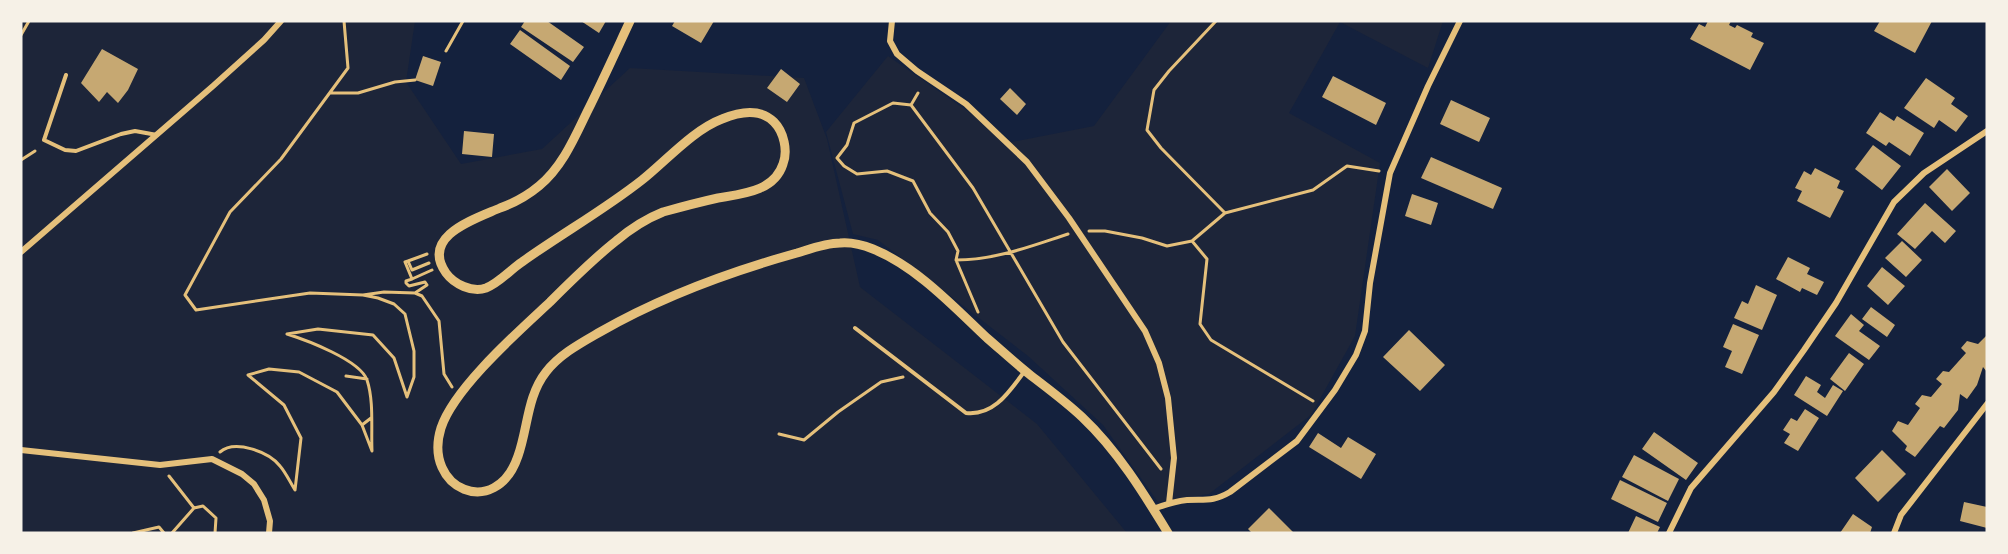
<svg xmlns="http://www.w3.org/2000/svg" width="2008" height="554" viewBox="0 0 2008 554" font-family="'Public Sans',sans-serif">
<rect width="100%" height="100%" fill="#14213d"/>
<!-- green -->
<path fill="#1d2539" d="M21,21h394l-9,61 55,82 81,-15 88,-81 174,10 23,61 33,148 177,137 90,109h-1106z
M1171,21h272l-15,47 -88,-46 -51,91 91,50 -25,173 -44,79 -102,79 -51,8 -55,-77 -75,-69 -150,-116 -25,-6 -27,-102 62,-76 124,86 82,-16z"/>
<!-- building -->
<path fill="#c6a872" d="M525,21h22l37,26 -11,15 -52,-35z
M581,21h25l-7,12z
M675,21h39l-13,22 -29,-17z
M1708,21h23l-2,4 6,3 2,-3 16,8 -2,4 13,6 -14,27 -60,-31 9,-15 6,3z
M1880,21h52l-17,32 -41,-22z
M520,30l50,36 -9,14 -51,-36z
M102,49l36,20 -10,21 -10,13 -11,-11 -8,10 -18,-19z
M423,56l18,6 -8,24 -18,-6z
M781,69l19,15 -13,18 -20,-14z
M1333,76l53,27 -10,22 -54,-28z
M1926,78l29,20 -4,6 17,12 -12,16 -17,-12 -5,8 -30,-20z
M1010,88l16,16 -9,11 -17,-16z
M1451,100l39,18 -11,24 -39,-18z
M1880,112l14,9 3,-5 27,17 -14,23 -21,-14 -3,4 -20,-13z
M464,131l30,3 -2,23 -30,-3z
M1873,145l28,21 -19,24 -27,-21z
M1431,157l71,31 -9,21 -72,-31z
M1815,168l25,13 -3,7 7,3 -14,27 -33,-17 5,-10 -7,-3 9,-17 7,4z
M1947,169l23,24 -18,18 -23,-24z
M1412,194l26,9 -7,22 -26,-9z
M1925,203l31,28 -11,12 -13,-12 -17,18 -18,-15z
M1902,241l20,19 -16,17 -21,-19z
M1788,257l22,11 -3,6 17,8 -7,13 -15,-7 -2,4 -24,-13z
M1882,267l23,19 -17,19 -21,-19z
M1756,285l21,10 -15,35 -28,-12 8,-17 6,3z
M1871,307l24,18 -8,12 -25,-18z
M1851,314l13,11 -5,6 21,15 -11,14 -34,-24z
M1733,324l26,11 -17,39 -17,-7 7,-16 -9,-4z
M1409,330l36,35 -25,26 -37,-34z
M1987,335v37l-4,-5 -6,18 -10,14 -7,-5 -2,16 -14,18 -4,-2 -25,31 -10,-7 2,-4 -15,-15 6,-10 10,4 12,-17 -5,-4 7,-9 9,2 11,-13 -6,-5 7,-8 6,1 17,-19 -5,-5 6,-7 11,3z
M1849,353l15,11 -19,27 -15,-12z
M1806,376l15,9 -4,7 8,6 8,-13 10,6 -16,25 -33,-21z
M1805,409l14,9 -21,33 -14,-8 6,-9 -7,-4 8,-12 6,3z
M1654,432l44,31 -12,17 -44,-31z
M1318,433l23,15 7,-11 28,17 -15,25 -52,-32z
M1882,450l24,24 -28,28 -23,-24z
M1634,455l45,24 -11,22 -46,-24z
M1620,480l47,23 -9,19 -47,-23z
M1964,502l23,5v21l-27,-7z
M1269,508l25,25h-42l-4,-4z
M1853,514l19,13 -2,6h-30z
M1636,516l24,11 -3,6h-29z"/>
<g fill="none" stroke-linecap="round" stroke-linejoin="round">
<!-- path -->
<path stroke="#e5c07b" stroke-width="3" d="M344,21l4,47 -67,91 -51,53 -45,83 11,15 114,-17 53,2 21,-3 31,1 12,-8 -2,-3 -16,4 -3,-3v-2l6,-2 -7,-17 3,-1 4,9 17,-7
M1216,21l-47,50 -15,19 -7,40 14,18 64,65 88,-23 34,-24 32,5
M21,35l8,-14
M446,51l17,-30
M330,93h28l37,-11 20,-2
M911,105l7,-12
M21,160l14,-9
M1089,231h16l37,7 25,8 25,-5 33,-28
M1192,241l15,18 -7,65 11,16 102,61
M956,260c40,0 75,-14 112,-26
M408,261l19,-7
M412,279l20,-9
M415,293l7,3 17,25 5,53 8,13
M978,312l-22,-52 2,-9 -10,-19 -18,-19 -17,-32 -26,-10 -30,3 -13,-8 -7,-8 10,-13 7,-22 39,-20 18,2 62,83 90,154 98,127
M346,376l21,3
M362,425l9,-7
M779,434l25,6 34,-28 43,-30 22,-5
M220,452c15,-13 49,0 60,14 6,7 10,16 15,24l6,-52 -17,-33 -36,-30 21,-6 30,3 38,20 25,33 10,26c-1,-23 2,-50 -5,-71 -7,-20 -61,-40 -80,-46l31,-5 55,6 21,23 13,39 7,-20v-26l-9,-37 -11,-10 -16,-6 -15,-3
M169,476l25,32 9,-2 13,12 -1,15
M133,533l26,-6 5,6
M172,533l22,-25"/>
<!-- service -->
<path stroke="#e5c07b" stroke-width="4" d="M66,75l-22,65 21,10 11,1 45,-17 14,-3 22,4
M855,328l111,85c28,3 43,-21 58,-41"/>
<!-- minor -->
<path stroke="#e5c07b" stroke-width="6" d="M892,21l-2,20 7,13 20,17 49,33 61,58 42,56 76,113 14,32 9,35 6,60 -5,45
M21,252l192,-166 51,-46 17,-19
M21,450l139,15 52,-6 30,15 12,10 10,16 6,21 -1,12
M1153,509c11,-4 22,-8 34,-9 18,-1 26,2 43,-8l67,-51 38,-51 21,-35 9,-24 5,-48 20,-110 38,-87 32,-65
M1669,533l22,-45 83,-96 30,-42 32,-47 58,-101 30,-29 63,-42
M1894,533l7,-18 86,-111"/>
<!-- tertiary -->
<path stroke="#e5c07b" stroke-width="9" d="M630,21c-14,30 -28,61 -43,91 -13,27 -25,55 -48,74 -12,10 -25,17 -39,22 -25,11 -80,28 -54,65 8,11 26,20 40,15 13,-5 24,-18 36,-26 39,-28 82,-52 120,-82 24,-19 51,-50 80,-61 17,-7 38,-11 52,3 10,10 14,29 9,42 -9,28 -42,30 -65,34 -18,4 -37,9 -55,14 -15,6 -34,18 -47,29 -23,18 -45,40 -66,61 -31,29 -96,86 -109,126 -19,61 55,93 77,28 10,-28 9,-60 28,-84 14,-18 35,-29 54,-40 61,-35 129,-60 197,-79 13,-4 29,-10 43,-10 11,-1 23,2 33,6 44,18 80,57 114,89 14,12 28,25 42,36 18,14 36,27 53,43 35,33 61,75 86,116"/>
</g>
<!-- border -->
<rect width="2008" height="554" fill="none" stroke="#f6f1e7" stroke-width="45"/>
</svg>
